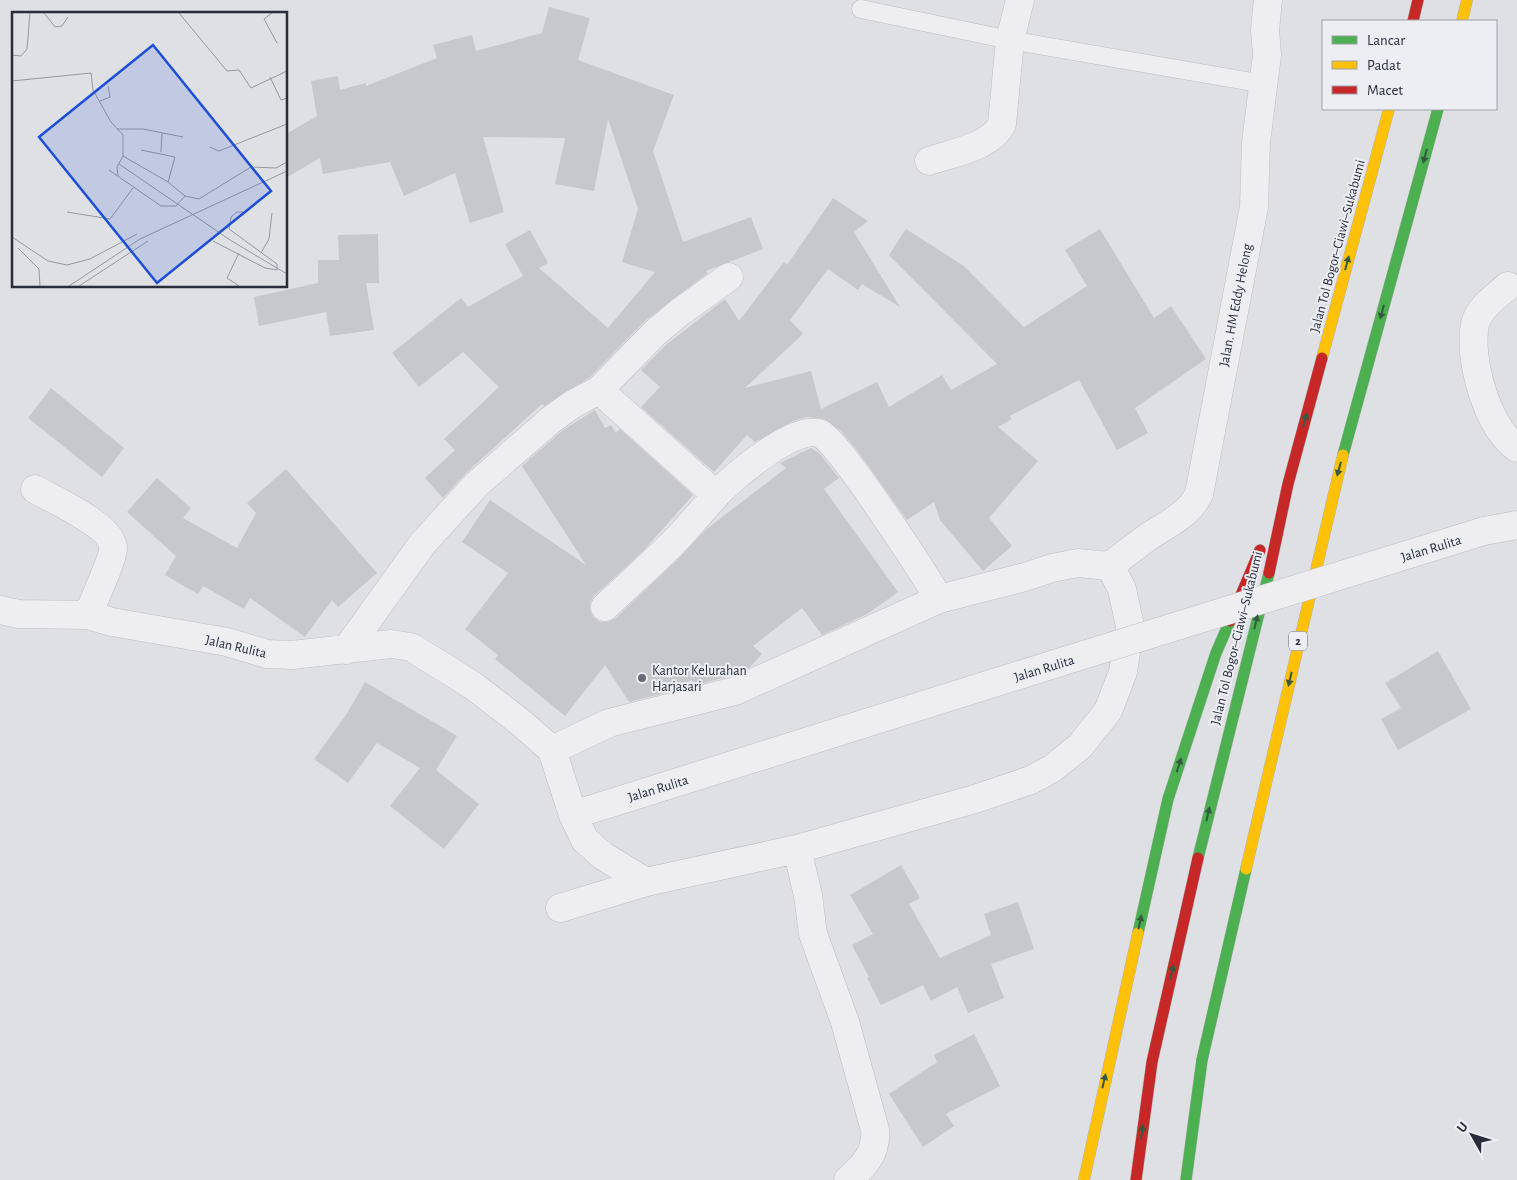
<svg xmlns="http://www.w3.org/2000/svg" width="1517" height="1180" viewBox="0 0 1517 1180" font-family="'Alegreya Sans',sans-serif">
<rect width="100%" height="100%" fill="#dfe0e4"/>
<!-- building -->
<path fill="#c7c8cc" d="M549,7l41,11 -12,42 96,35 -21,56 30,91 68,-25 12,32 -57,22 2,2 -62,47 -56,57 -46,29 -2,-2 -75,68 -24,26 -18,-20 30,-28 -11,-11 55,-52 -36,-35 -44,35 -27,-34 69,-55 7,9 55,-31 -18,-32 25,-14 18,33 -9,5 69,60 47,-56 -33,-10 16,-53 -30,-90 -14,72 -39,-7 10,-46 -82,-1 21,75 -34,11 -15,-50 -51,23 -14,-34 -67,12 -3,-16 -34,20v-44l31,-18 -6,-35 27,-5 2,14 26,-7v3l71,-28 -4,-13 39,-10 4,16 66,-18z
M833,198l35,23 -14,11 46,75 -38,-23 -4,6 -30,-21 -38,51 13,14 -58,54 66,-17 10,38 56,-27 12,25 53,-32 9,15 46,-26 -108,-109 17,-26 58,37 60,61 63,-41 -22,-36 35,-21 54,89 17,-12 35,53 -71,49 13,25 -31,17 -38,-70 -69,36 2,3 -14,8 40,34 -49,57 23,28 -29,25 -43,-51 -6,-18 -27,18 -50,-70 -16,-19 -17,-12 -17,-2 -14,4 -38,21 -8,-7 -33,37 -73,-65 19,-20 -19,-17 26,-26 58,-45 14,22 45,-59 3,3z
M378,234l1,49h-13l8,47 -44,6 -4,-24 -67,14 -5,-29 64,-14v-23h21l-1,-25z
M51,388l73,60 -22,29 -74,-59z
M595,410l10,18 6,-3 5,8 4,-4 73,66 -49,55 -50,46 -4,6v8l3,7 7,5h8l8,-4 60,-57 32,-33 78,-60 -6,-5 31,-15 8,5 20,25 -15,11 74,103 -31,22 -45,21 -20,-27 -49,38 9,8 -13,14 -15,6 -2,-1 -3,3 -32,9 -6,-5 -15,10 -47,12 -24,-37 -40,51 -70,-57 3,-4 -33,-26 43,-56 -46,-31 28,-42 96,65 -64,-99 41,-36z
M286,469l91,104 -39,34 -6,-7 -27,37 -55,-39 -6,11 -41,-23 -5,8 -33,-19 11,-19 -49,-44 30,-34 34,30 -8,10 54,30 19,-35 -9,-10z
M1438,651l33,58 -73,41 -17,-31 20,-11 -16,-25z
M365,682l92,54 -21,34 43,34 -35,45 -54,-43 30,-38 -43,-25 -29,40 -34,-24 32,-44z
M901,865l19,33 -11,6 31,54 51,-23 -7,-21 34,-12 16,47 -43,15 13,34 -36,15 -11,-26 -26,14 -8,-16 -42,20 -14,-27 2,-1 -17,-32 21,-11 -23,-39z
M974,1034l26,52 -54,28 8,12 -31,21 -34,-53 48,-32 -3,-7z"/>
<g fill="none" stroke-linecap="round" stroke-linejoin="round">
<defs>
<path id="lane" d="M861,9l149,31 254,44"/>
<path id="street" d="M929,161c23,-8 62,-14 73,-37l8,-84 10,-40
M1508,286c-12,10 -29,22 -33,38 -7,35 12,103 42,124
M599,390l117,105
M35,489c18,11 79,37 78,60 0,10 -20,53 -25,66
M1484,531l33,-6
M1110,566c13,-10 25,-20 38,-29 19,-13 41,-22 51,-43l55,-287 2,-65 11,-87 -2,-25 3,-30
M605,607c23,-22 47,-43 69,-65 15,-15 28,-32 43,-48 16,-17 80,-72 104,-60 18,8 104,141 118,165
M0,610l19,4 69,1 24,7 115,20 40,12 25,1 99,-11 20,3 61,38 47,36 33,29 21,65 12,25 18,16 43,26
M346,650l77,-107 54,-59 76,-66 20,-14 26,-14 57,-58 24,-20 49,-35
M552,750l57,-27 126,-32 204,-92 86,-22 27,-9 26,-5 32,3
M573,815l491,-154
M797,849l11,46 5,39 32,88 30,108c2,23 -11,36 -27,50
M560,908l86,-26 151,-33 178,-50 56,-19 22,-12 27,-22 28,-35 15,-39 7,-46 -8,-37 -12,-23"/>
<path id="fast" d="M1343,455l95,-346
M1198,858l71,-285
M1138,933l30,-134 48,-146 14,-32
M1186,1180l16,-120 44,-191"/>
<path id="slow" d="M1462,21l5,-21
M1322,358l67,-249
M1246,869l97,-414
M1084,1180l54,-247"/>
<path id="jam" d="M1413,21l5,-21
M1269,573l19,-89 34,-126
M1230,621l30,-71
M1136,1180l16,-118 46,-204"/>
</defs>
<!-- lane casing -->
<use href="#lane" stroke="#bdbec2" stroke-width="19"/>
<!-- street casing -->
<use href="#street" stroke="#bdbec2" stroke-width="29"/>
<!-- fast casing -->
<use href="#fast" stroke="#b1b3b9" stroke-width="12"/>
<!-- slow casing -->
<use href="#slow" stroke="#b1b3b9" stroke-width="12"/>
<!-- jam casing -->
<use href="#jam" stroke="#b1b3b9" stroke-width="12"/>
<!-- lane -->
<use href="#lane" stroke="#eeeef1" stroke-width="18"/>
<!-- street -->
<use href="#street" stroke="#eeeef1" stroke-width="28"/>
<!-- fast -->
<use href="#fast" stroke="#4caf50" stroke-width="11"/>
<!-- slow -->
<use href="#slow" stroke="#ffc107" stroke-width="11"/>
<!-- jam -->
<use href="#jam" stroke="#c62828" stroke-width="11"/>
<defs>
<path id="street-bridge" d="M1064,661l420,-130"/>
</defs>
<!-- street-bridge casing -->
<use href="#street-bridge" stroke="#bdbec2" stroke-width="29" stroke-linecap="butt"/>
<!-- street-bridge -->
<use href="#street-bridge" stroke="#eeeef1" stroke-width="28"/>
</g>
<!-- one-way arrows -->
<defs><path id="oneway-solid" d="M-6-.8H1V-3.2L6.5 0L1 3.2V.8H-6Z" transform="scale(1.25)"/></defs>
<g fill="#355a42">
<use href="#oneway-solid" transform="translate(1425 156) rotate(105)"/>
<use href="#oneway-solid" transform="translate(1347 263) rotate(-75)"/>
<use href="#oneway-solid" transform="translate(1382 312) rotate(105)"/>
<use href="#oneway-solid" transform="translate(1305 420) rotate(-75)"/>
<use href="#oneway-solid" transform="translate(1339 469) rotate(105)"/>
<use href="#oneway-solid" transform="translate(1256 622) rotate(-76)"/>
<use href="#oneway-solid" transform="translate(1290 679) rotate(103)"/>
<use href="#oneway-solid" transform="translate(1179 765) rotate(-72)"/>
<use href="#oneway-solid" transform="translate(1208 814) rotate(-77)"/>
<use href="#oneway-solid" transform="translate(1140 922) rotate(-77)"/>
<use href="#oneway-solid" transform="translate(1172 972) rotate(-77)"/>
<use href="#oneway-solid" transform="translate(1104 1081) rotate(-77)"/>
<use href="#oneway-solid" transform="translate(1142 1132) rotate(-82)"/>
</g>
<!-- markers -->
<circle fill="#686b76" stroke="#eceef4" stroke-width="2" cx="642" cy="678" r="5"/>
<g text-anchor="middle" stroke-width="4" stroke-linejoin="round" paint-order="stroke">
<!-- shield labels -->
<rect fill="#eceef4" stroke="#636672" stroke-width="1" x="1289" y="631.5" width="18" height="19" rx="4"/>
<g font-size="12" font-weight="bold" fill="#282c3b">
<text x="1298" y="645">2</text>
</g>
<!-- street labels -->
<g font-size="14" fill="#282c3b" stroke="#eceef4">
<text transform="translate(1337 246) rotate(-75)" y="5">Jalan Tol Bogor–Ciawi–Sukabumi</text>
<text transform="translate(1235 305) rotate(-79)" y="5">Jalan. HM Eddy Helong</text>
<text transform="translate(1431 548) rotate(-17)" y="5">Jalan Rulita</text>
<text transform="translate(1236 638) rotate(-76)" y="5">Jalan Tol Bogor–Ciawi–Sukabumi</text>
<text transform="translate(236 646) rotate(13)" y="5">Jalan Rulita</text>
<text transform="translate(1044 668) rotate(-17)" y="5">Jalan Rulita</text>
<text transform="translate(658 788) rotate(-17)" y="5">Jalan Rulita</text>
</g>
<!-- poi labels -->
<g font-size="14" fill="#282c3b" stroke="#eceef4" text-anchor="start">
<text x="652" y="675">Kantor Kelurahan<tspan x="652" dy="16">Harjasari</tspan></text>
</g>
</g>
<!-- overview -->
<g transform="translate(12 12)">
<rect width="275" height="275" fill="#dfe0e4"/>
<path fill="none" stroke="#9698a0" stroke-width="1" d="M32,1l11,14 7,-1 6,-9M167,1l48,58 12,-1 12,18 36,-17M260,1l-8,6 13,24M0,43l9,1 6,-7 3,-36M258,65l11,23 6,-2M0,69l79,-8 2,17 18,32 12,13v21l-6,11 1,9M88,89l10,-4 -2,-11M105,117h26l40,8M198,135l9,4 68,-27M129,138l34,7 -7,25M149,140l1,-19M111,144l45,26 17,14M107,152l111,76 57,34M97,158l52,36h15l9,-10M173,184l14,3 52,-32 25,1 11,-6M55,200l43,7 23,-31M0,225l36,24 19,4 23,-6 47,-25M201,229l52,27 12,2v-6l-48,-35 2,-12 6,-5h6M6,236l21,21 1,17M227,241l-12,25 12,8M249,241l8,-14 3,-26M57,274l71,-47 147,-68M67,274l69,-45"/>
<path fill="#1d4ed8" fill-opacity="0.15" stroke="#1d4ed8" stroke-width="2.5" d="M141,33l118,146 -114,92 -118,-146z"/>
<rect width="275" height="275" fill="none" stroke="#282c3b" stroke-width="2.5"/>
</g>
<!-- legend -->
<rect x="1322" y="20" width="175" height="90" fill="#eceef4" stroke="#9ea0aa"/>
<rect x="1332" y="36" width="25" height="8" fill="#4caf50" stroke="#9ea0aa"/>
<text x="1367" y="45" font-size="15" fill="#282c3b">Lancar</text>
<rect x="1332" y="61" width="25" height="8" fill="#ffc107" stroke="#9ea0aa"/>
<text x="1367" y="70" font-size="15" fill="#282c3b">Padat</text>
<rect x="1332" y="86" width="25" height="8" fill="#c62828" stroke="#9ea0aa"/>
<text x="1367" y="95" font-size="15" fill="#282c3b">Macet</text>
<!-- north arrow -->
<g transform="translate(1472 1135) rotate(309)" stroke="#eceef4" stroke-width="4" paint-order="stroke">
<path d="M0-4L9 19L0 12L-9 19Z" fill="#282c3b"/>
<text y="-8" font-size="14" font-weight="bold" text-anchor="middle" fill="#282c3b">U</text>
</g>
</svg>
